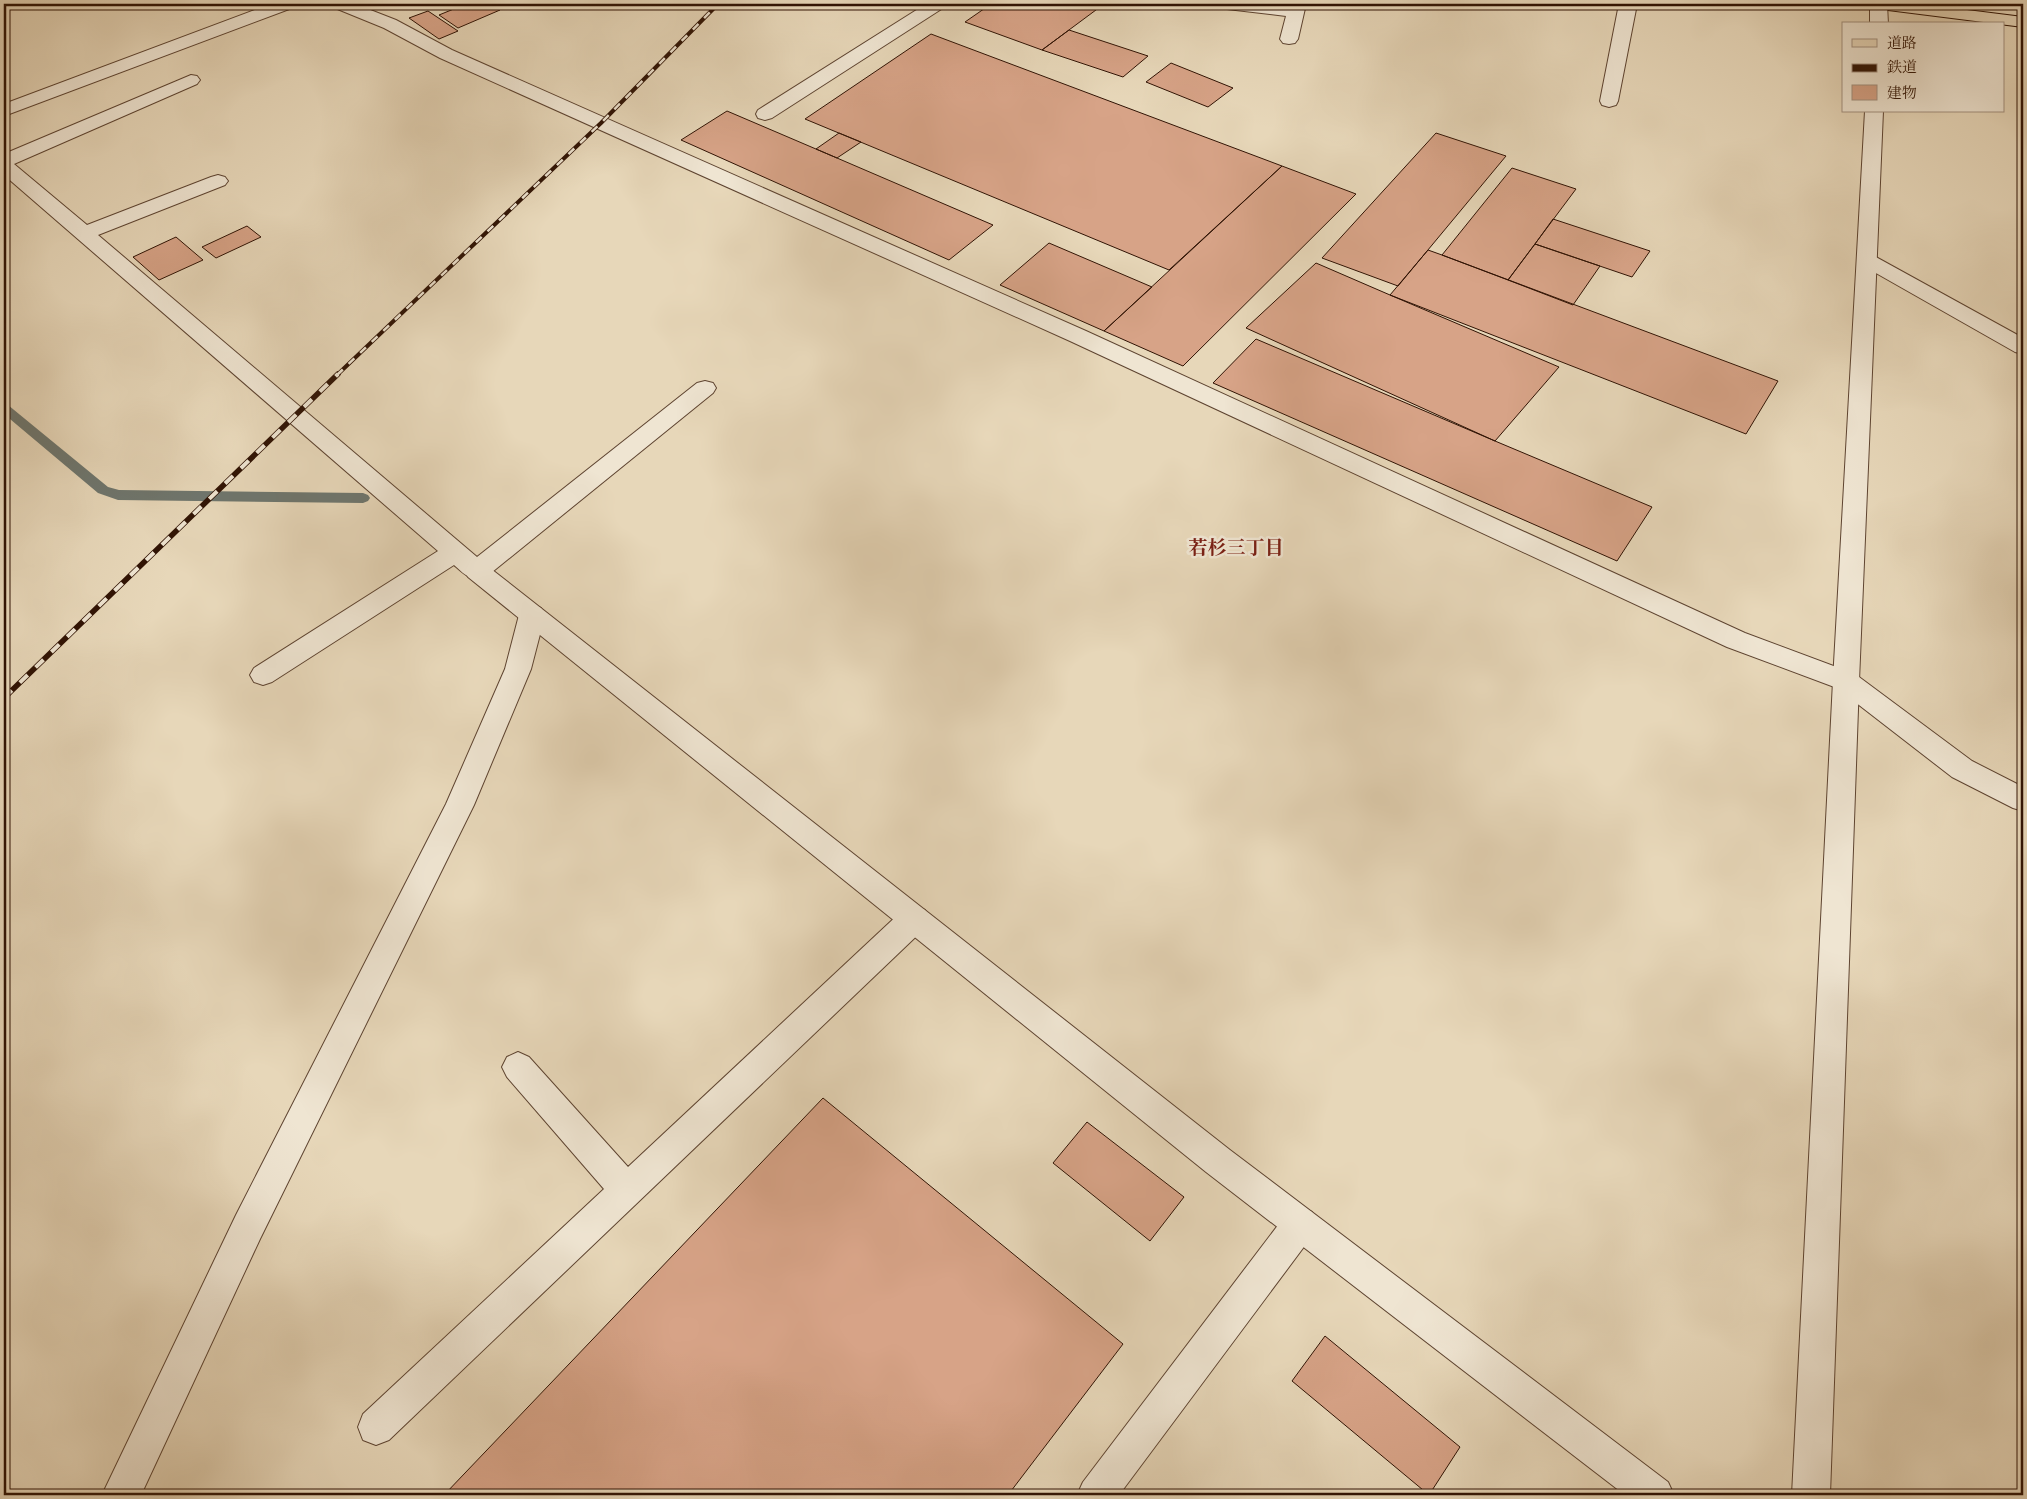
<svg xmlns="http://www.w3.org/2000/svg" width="2027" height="1499" viewBox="0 0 2027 1499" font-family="'EB Garamond','Noto Serif JP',serif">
<rect width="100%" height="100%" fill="#e7d7b9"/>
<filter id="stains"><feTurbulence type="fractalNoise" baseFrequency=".004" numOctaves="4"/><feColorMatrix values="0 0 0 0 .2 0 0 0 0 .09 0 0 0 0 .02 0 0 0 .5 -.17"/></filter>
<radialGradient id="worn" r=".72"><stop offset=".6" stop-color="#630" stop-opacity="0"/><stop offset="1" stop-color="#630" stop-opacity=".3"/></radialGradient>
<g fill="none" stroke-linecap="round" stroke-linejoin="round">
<!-- stream -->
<path fill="#6e766e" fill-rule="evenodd" d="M4,404l4,1 100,82 11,3 244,3 5,2 2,3 -2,3 -5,2 -245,-3 -20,-7 -94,-79z"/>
</g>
<!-- building -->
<path fill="#d7a387" stroke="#301304" d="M466,4h23l11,6 -42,18 -19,-13z
M991,4h113l-62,46 -77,-28z
M428,11l30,20 -19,8 -30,-21z
M1069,30l79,26 -25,21 -81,-27z
M931,34l351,132 -113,104 -364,-151z
M1171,63l62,25 -25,19 -62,-25z
M727,111l110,47 156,67 -44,35 -268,-120z
M839,133l22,9 -24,16 -21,-9z
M1436,133l70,23 -108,130 -76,-28z
M1282,166l74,28 -173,172 -79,-35z
M1512,168l64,21 -68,91 -66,-25z
M1553,219l97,32 -18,26 -97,-33z
M247,226l14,11 -45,21 -14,-11z
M176,237l27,23 -44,20 -26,-23z
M1049,243l103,44 -48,44 -104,-46z
M1535,244l65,22 -27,39 -65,-25z
M1428,250l14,5 336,126 -32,53 -356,-139z
M1316,263l74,32 169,72 -64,74 -249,-113z
M1256,339l239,102 157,66 -35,54 -404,-178z
M823,1098l300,246 -115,151h-564z
M1087,1122l97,75 -34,44 -97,-78z
M1325,1336l135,111 -31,48 -137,-114z"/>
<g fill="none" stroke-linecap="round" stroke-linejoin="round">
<defs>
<path id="minor" d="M271,4h24l-3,4 -288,108v-12z
M332,4h23l41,16 56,30 634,281 659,302 110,41 117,87 51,26v24l-10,-3 -61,-31 -115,-89 -110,-41 -657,-306 -630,-283 -56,-30 -49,-20z
M926,4h20l-3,4 -171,110 -7,2 -7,-2 -2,-4 2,-4z
M1218,4h51l19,2 1,-2h17l-8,35 -3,4 -6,1 -6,-1 -3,-4 6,-23 -59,-7 -6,-1z
M1619,4h18l-19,97 -2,4 -7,2 -7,-2 -2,-4z
M191,75l6,1 3,4 -3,4 -183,80 73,61 124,-48 7,-2 7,2 3,4 -3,4 -127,50 379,322 220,-174 8,-2 8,2 3,5 -3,5 -227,184c-15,5 -22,-3 -32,-12l-182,117 -9,3 -9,-3 -4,-7 4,-7 184,-117 -434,-376v-21z
M1867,254l7,2 149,82v16l-8,-2 -155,-88 -3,-4 3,-4z
M532,605l9,3 4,7 -14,54 -57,136 -214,434 -119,256h-39l134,-280 210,-411 59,-135 14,-54 4,-7z
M914,906l11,4 4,9 -4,9 -536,512 -13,5 -13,-5 -5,-13 5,-13 241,-225 -97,-112 -5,-10 5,-10 11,-5 11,5 99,110 275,-257z
M1300,1207l12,5 5,12 -5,12 -193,259h-42l6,-13 205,-270z"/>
<path id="tertiary" d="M1870,4h17l1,20h-18z
M1865,111h18l-24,570 -29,814h-38l41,-814z
M477,562l9,3 744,585 438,332 6,13h-49l-419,-323 -738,-595 -4,-6 4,-6z"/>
<path id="primary" d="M1871,4h48l104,13v10l-143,-18 -6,-1z"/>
</defs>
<!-- minor casing -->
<use href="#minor" stroke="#5e4431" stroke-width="2"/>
<!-- tertiary casing -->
<use href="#tertiary" stroke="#5e4431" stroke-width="2"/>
<!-- primary casing -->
<use href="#primary" stroke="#301304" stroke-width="2"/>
<!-- minor -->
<use href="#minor" fill="#efe5d2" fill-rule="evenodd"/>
<!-- tertiary -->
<use href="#tertiary" fill="#efe5d2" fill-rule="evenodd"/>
<!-- primary -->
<use href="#primary" fill="#e7d7b9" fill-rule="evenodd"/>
<defs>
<path id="rail-far1" d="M337,375l264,-252 117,-119"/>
<path id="rail" d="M4,698l334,-324"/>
</defs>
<!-- rail-far1 casing -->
<use href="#rail-far1" stroke="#301304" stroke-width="4"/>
<!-- rail casing -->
<use href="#rail" stroke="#301304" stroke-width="5.5"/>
<!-- rail-far1 -->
<use href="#rail-far1" stroke="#efe5d2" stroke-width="2.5" stroke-dasharray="8" stroke-linecap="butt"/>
<!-- rail -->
<use href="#rail" stroke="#efe5d2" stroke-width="4" stroke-dasharray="11" stroke-linecap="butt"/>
</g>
<g text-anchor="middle" stroke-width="5" stroke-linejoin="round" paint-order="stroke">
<!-- neighbourhood labels -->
<g font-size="19" font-weight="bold" fill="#7a1f14" stroke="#efe5d2">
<text x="1236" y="554">若杉三丁目</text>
</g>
</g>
<!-- margin -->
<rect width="2027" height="1499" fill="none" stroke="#e7d7b9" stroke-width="20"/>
<rect x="5" y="5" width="2017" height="1489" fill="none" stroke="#301304" stroke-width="2.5"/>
<rect x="10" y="10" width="2007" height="1479" fill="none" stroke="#301304"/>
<!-- legend -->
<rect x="1842" y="22" width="162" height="90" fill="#efe5d2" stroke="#a39180"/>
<rect x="1852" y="39" width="25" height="8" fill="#e7d7b9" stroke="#a39180"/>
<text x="1887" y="48" font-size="15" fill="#301304">道路</text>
<rect x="1852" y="64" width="25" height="8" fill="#301304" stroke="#a39180"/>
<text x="1887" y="72" font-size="15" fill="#301304">鉄道</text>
<rect x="1852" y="85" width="25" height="15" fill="#d7a387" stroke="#a39180"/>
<text x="1887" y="98" font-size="15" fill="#301304">建物</text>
<rect width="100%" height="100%" filter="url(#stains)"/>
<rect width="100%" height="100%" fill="url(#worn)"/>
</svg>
